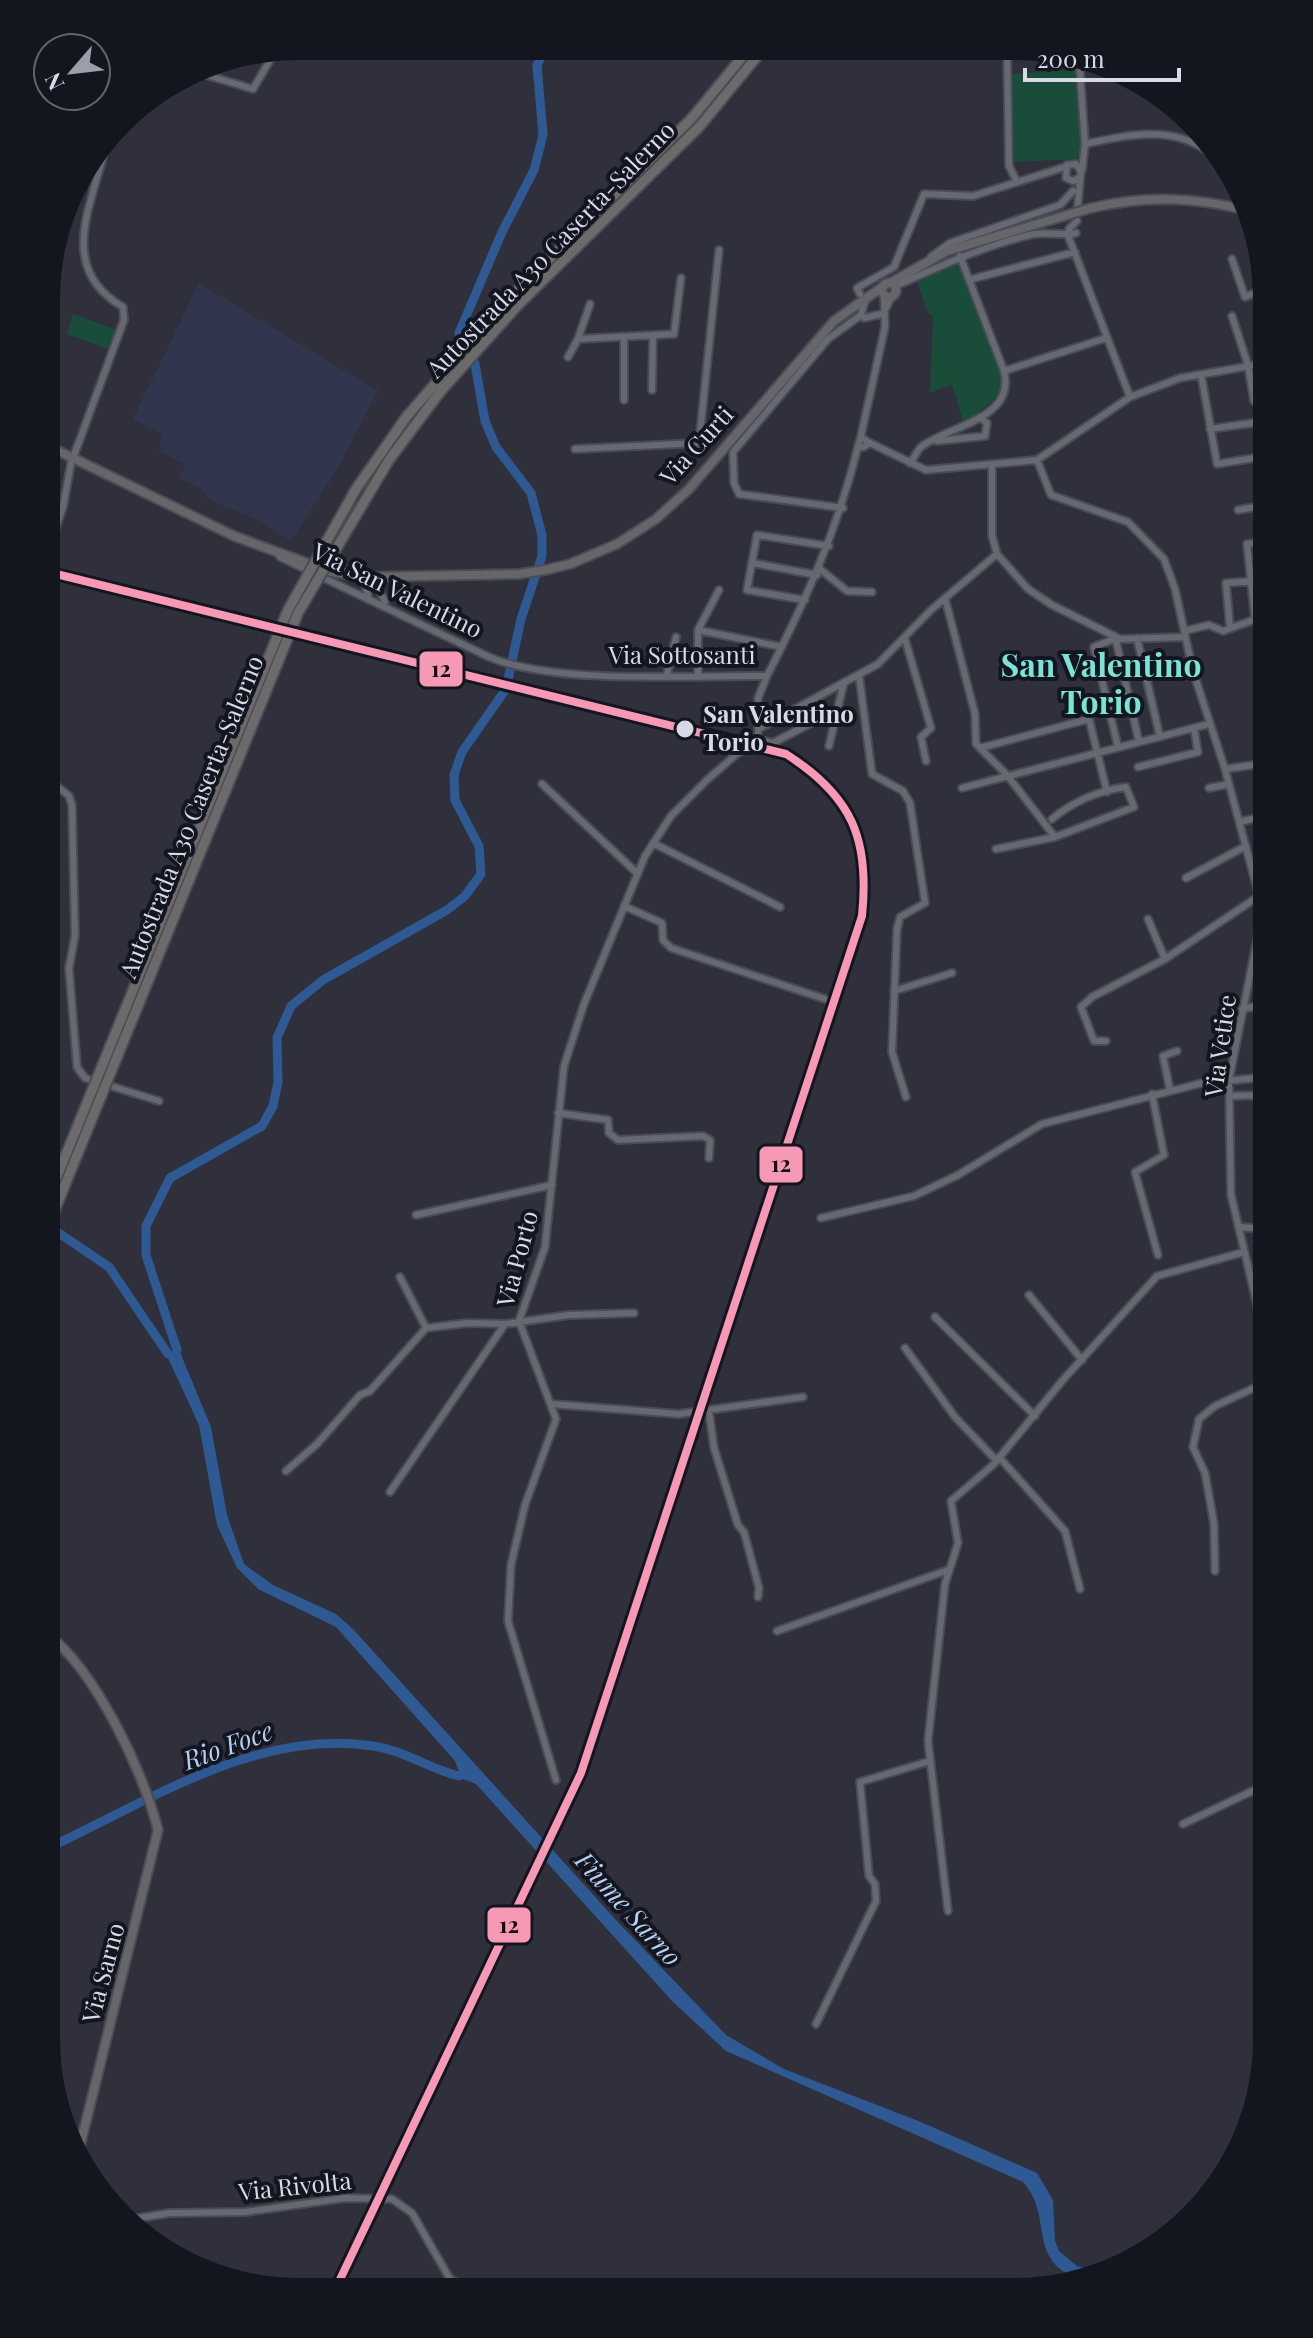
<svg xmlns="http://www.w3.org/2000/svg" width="1313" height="2338" viewBox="0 0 1313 2338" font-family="'Playfair Display',serif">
<rect width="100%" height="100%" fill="#2f303b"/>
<!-- built -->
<path fill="#31354d" d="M199,283l179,108 -39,75 -48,75 -29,-19 -54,-23 -6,-10 -23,-11 6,-14 -27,-13 5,-16 -30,-16z"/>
<!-- green -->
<path fill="#194d3a" d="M1075,70l6,82 -5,7 -62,3 -4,-88z
M952,263l13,10 38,107 -6,17 -33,27 -12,-40 -22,9 3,-77 -6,-4 -10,-31z
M73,314l44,16 -7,20 -43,-16z"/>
<!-- water -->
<path fill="#2f5993" d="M175,1340l36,87 16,88 17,49 29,21 63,29 17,15 263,291 110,115 58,34 137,53 116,51 16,27 2,41 4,10 18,15 28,8 -21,7c-60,-19 -29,-64 -61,-99l-297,-131 -53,-49 -197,-218 -27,-10 10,-2 -4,-11 -119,-134 -78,-38 -21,-21 -20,-43 -18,-100 -37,-80 9,7 4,-3z"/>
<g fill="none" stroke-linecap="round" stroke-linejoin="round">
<!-- river -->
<path stroke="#2f5993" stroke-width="9" d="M47,1225l62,42 59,87
M177,1350l-31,-95v-29l24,-48 92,-52 11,-20 5,-24 -1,-44 14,-32 32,-26 124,-70 18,-14 16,-22 -2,-28 -24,-46 -1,-25 8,-23 44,-63 15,-70 21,-63v-21l-11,-42 -35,-46 -11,-26 -10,-57 -16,-31 43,-101 32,-62 9,-35 -6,-70 9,-17
M46,1849c101,-47 212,-121 327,-103 30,4 57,23 86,30"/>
<defs>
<path id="minor" d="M1007,50l2,116 8,16
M1079,58l6,86 -3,26
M193,71l60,18 23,-39
M176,82l5,1 6,-8
M1085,144c42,-9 88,-20 125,9
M1077,213l4,-42 -5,-7 -9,1 -1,13 7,3 6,-3
M1077,221l-8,8v9l61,159
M931,257l19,-14 110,-38 13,-14
M1232,259l13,38 20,-8
M972,279l103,-27
M900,284c45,-20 86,-39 134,-50 12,-2 36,2 42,-1
M860,294l-3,-6 37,-21 30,-73 49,2 92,-29
M865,301l-4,14 3,3 21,-5
M886,308l6,-12
M1232,316l16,49 6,36
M578,339l12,-35
M568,357l10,-18 96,-5 7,-56
M1004,371l102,-33
M1201,374l16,90 50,-8
M652,390l1,-54
M624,400v-61
M1210,429l57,-8
M859 443a4 4 0 1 1 8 0a4 4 0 1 1-8 0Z
M860,440l25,-113 -1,-32
M937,441l48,-5 2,-13 -7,-6
M868,442l58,28 111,-10 93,-63 50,-19 87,-15
M575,449l124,-6 20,-193
M73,458l51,-138 -1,-13c-69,-40 -29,-105 -16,-166
M1037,460l14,35 77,27 36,37 11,30 18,82 32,98 34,127v34l-30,150 2,115 29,122 7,10
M910,463c4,-5 7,-12 11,-16 28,-22 95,-27 83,-76l-44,-115
M992,466v70l5,18 31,35 24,16 68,34 65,-2
M843,508l-104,-14 -5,-11 -1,-31 95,-113 33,-24
M1238,510l29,-5
M48,551l15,-44 9,-49
M280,557l209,100c67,28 202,18 278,19 40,-78 71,-148 92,-233
M753,563l64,12
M820,569l27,22 25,1
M945,598l30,116 1,30 31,31 48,62 -59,12
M369,600l-4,-16 8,-7 12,25
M805,600l-58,-10 10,-55 72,11
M1255,619l-8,-75 20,-2
M1230,628l-4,-45 41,-3
M698,630l84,17
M1184,631l25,-6 14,6 44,-16
M1115,636l24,106
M1116,638l-22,9 24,100
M1137,638l23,99
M905,639l26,89 -10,9 5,24
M667,675l9,-38
M698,675v-45l21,-40
M859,675l13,99 31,17 7,12 15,100 -25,14 -3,12 -5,123 14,45
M760,728l118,-64 53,-54 66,-56
M1266,732l1,3
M759,740l14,3 38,-20
M829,746l15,-64
M980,748l109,-29 18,73
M1260,762l7,30
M1138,767l60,-15 -4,-24
M1225,769l42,-6
M47,778l22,18 3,9 3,131 -6,32 8,99 8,11 74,23
M542,784l96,90
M962,788l247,-64
M1209,788l20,-4
M1052,819c20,-17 48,-29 74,-32l8,20 -79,30
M1240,822l27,-7
M653,843l127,64
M1186,878l60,-32
M624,906l38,17 1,17 8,8 154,51
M1148,919l17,40
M894,991l58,-18
M1242,1009l25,-5
M1106,1041h-12l-13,-34 11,-10 73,-38 94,-63
M1170,1090l-7,-34 14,-5
M1152,1094l12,61 -29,17 23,83
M1230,1096l37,-1
M558,1113l50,7 1,13 9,7 85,-4 7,4 -1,18
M416,1215l136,-30
M821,1218l93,-22 44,-21 84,-51 160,-41 65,-6
M1239,1227l28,2
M400,1277l26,51
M1029,1295l53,65
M935,1317l100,99
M905,1348l50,69 42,44
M552,1404l127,10 124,-17
M709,1411l5,37 24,77 6,7 15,56 -1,9
M999,1457l66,74 15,58
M286,1471l31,-27 43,-49 10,-4 56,-63 42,-5 37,1
M390,1492l115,-168 64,-9 65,-2
M1215,1571l-1,-47 -9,-51 -12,-26 6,-28 16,-13 52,-24
M777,1631l171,-61
M556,1780l-48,-159 3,-56 14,-60 31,-86 -37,-98 26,-74 19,-181 20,-62 61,-148 26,-40 37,-37 30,-26 20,-9v-46l9,-22
M1183,1824l84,-40
M948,1911l-20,-170 17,-157 13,-41 -7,-42 43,-37 68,-83 95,-105 87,-24
M816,2024l60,-123 -1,-17 -6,-8 -9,-94 70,-21
M126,2220l44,-7 75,-1 100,-14 47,1 20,14 38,66 20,11"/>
<path id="major" d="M1091,208c56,-13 103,-11 159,3
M890,283l57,-32 117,-35
M882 290a7 7 0 1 1 14 0a7 7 0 1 1-14 0Z
M48,446l186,90 97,36 36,5 152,-3 26,-4 25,-6 47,-20 39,-25 33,-30 145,-168 51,-36
M46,1633c49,36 98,140 112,197l-79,320"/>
<path id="highway" d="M510,298l182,-180 57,-69
M518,305l182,-179 63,-77"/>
</defs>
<!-- minor casing -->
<use href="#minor" stroke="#4a4c55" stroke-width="10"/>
<!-- major casing -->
<use href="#major" stroke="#4a4c55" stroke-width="12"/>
<!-- highway casing -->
<use href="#highway" stroke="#4a4c55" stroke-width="13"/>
<!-- minor -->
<use href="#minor" stroke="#676972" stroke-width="6"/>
<!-- major -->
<use href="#major" stroke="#66666a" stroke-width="8"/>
<!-- highway -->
<use href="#highway" stroke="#6d6a6c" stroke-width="9"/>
<defs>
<path id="major-bridge" d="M1064,216l27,-8"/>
<path id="highway-bridge" d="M47,1201l241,-591 68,-121 51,-73 103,-118
M47,1229l251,-616 91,-153 51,-68 78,-87"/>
</defs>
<!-- major-bridge casing -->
<use href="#major-bridge" stroke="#4a4c55" stroke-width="12" stroke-linecap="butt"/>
<!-- highway-bridge casing -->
<use href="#highway-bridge" stroke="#4a4c55" stroke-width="13" stroke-linecap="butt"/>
<!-- major-bridge -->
<use href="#major-bridge" stroke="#66666a" stroke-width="8"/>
<!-- highway-bridge -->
<use href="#highway-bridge" stroke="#6d6a6c" stroke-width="9"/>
<defs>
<path id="rail-1" d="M48,572l738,182c66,42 84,85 76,162l-281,857 -246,517"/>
</defs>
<!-- rail-1 casing -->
<use href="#rail-1" stroke="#14161f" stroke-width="14"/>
<!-- rail-1 -->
<use href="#rail-1" stroke="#f799b5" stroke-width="8"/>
</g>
<!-- markers -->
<circle fill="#d6d9e6" stroke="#14161f" stroke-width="3" cx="685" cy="729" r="10"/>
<g text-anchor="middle" stroke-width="8" stroke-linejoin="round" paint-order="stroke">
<!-- street labels -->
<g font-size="24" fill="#d6d9e6" stroke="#14161f">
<text transform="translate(551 250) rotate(-46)" y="8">Autostrada A30 Caserta-Salerno</text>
<text transform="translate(697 446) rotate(-48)" y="8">Via Curti</text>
<text transform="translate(397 591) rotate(26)" y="8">Via San Valentino</text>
<text x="682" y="664">Via Sottosanti</text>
<text transform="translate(192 817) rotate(-68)" y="8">Autostrada A30 Caserta-Salerno</text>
<text transform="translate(1221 1046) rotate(-82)" y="8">Via Vetice</text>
<text transform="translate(518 1259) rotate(-75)" y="8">Via Porto</text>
<text transform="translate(104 1973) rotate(-75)" y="8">Via Sarno</text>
<text transform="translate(295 2187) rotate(-6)" y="8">Via Rivolta</text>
</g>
<!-- stop labels -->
<g font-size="24" font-weight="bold" fill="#d6d9e6" stroke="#14161f" text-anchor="start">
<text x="703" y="723">San Valentino<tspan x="703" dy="28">Torio</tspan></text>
</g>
<!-- water labels -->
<g font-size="26" font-style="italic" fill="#b6cff3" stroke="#14161f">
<text transform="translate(228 1746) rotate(-20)" y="9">Rio Foce</text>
<text transform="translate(628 1909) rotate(48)" y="9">Fiume Sarno</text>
</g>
<!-- district labels -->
<g font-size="32" font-weight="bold" fill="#7ce4d6" stroke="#14161f">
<text x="1101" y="677">San Valentino<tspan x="1101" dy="37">Torio</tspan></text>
</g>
</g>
<!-- crop -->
<path d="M0 0H1313V2338H0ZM299 60H1014A239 239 0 0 1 1253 299V2039A239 239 0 0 1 1014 2278H299A239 239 0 0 1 60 2039V299A239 239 0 0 1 299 60Z" fill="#14161f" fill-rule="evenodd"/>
<g stroke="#14161f" stroke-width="3">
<rect x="418" y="650" width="46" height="38" rx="8" fill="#f799b5"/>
<rect x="758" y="1145" width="46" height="39" rx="8" fill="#f799b5"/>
<rect x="486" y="1906" width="46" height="38" rx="8" fill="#f799b5"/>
</g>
<g font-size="22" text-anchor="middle" font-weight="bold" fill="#111">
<text x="441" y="677">12</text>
<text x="781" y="1172">12</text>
<text x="509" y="1933">12</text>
</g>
<!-- north arrow -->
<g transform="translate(72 72) rotate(242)"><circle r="38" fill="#14161f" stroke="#62646f" stroke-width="2"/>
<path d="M0-6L14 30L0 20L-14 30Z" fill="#9c9eaa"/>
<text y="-12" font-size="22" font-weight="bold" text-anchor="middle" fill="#d6d9e6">N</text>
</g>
<!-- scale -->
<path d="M1025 68v12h154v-12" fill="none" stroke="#d6d9e6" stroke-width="4"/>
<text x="1037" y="68" font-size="24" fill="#d6d9e6" stroke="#14161f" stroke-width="6" paint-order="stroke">200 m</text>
</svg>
